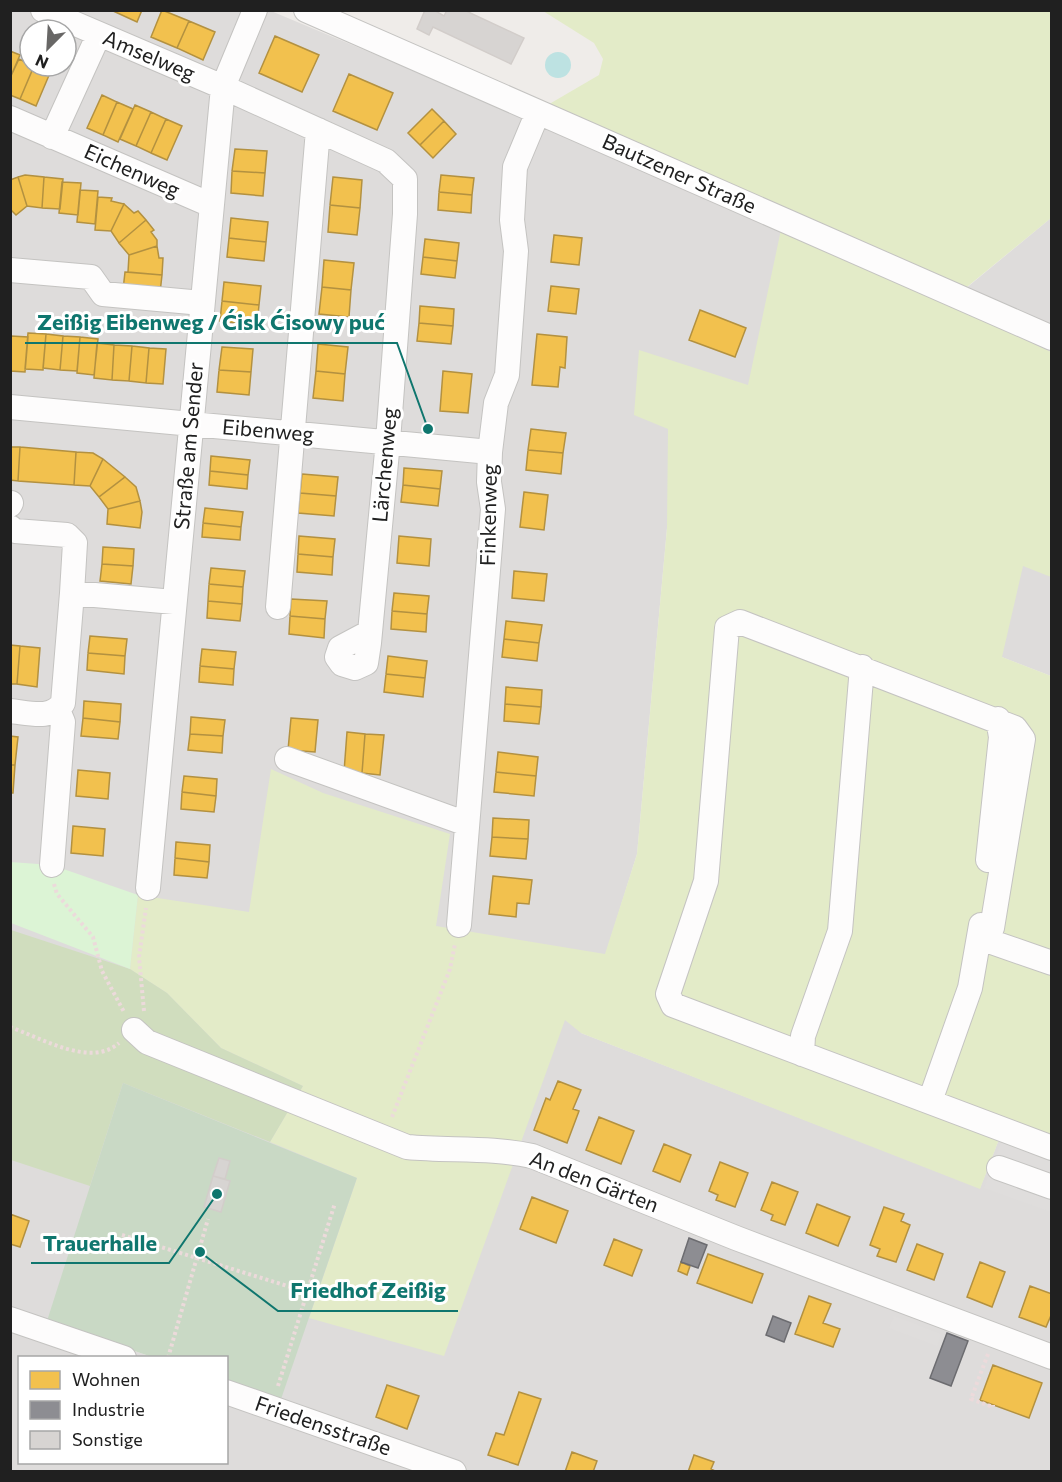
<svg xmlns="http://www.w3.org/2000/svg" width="1062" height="1482" viewBox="0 0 1062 1482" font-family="Commissioner,sans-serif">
<rect width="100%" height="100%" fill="#efece9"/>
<!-- residential -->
<path fill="#dedcdb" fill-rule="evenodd" d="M10,11h261l511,214 165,79 104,-86v458l-384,-148 -30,326 -56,179 399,155 23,-59 48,19v323h-1040zM30,30h36v36h-36zM357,1178l-130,205 -1,79h-206v-104l132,-1 -105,-36z"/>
<!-- grass -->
<path fill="#e3ebc8" d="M543,11h508v207l-89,73 -423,-181 60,-35 4,-16 -9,-16z
M782,225l269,127v225l-28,-11 -21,91 49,19v472l-48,-19 -23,60 -399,-156 -16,-13 -121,336 -135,-38 48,-140 -87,-36 33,-56 -82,-38 -54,-55 -37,-24 8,-74 111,17 22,-143 52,24 127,41 -14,92 169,28 32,-100 30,-326 1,-99 -34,-14 5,-65 109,35z"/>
<!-- forest -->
<path fill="#d0ddbe" d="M11,930l119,39 37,24 54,55 82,38 -33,56 -147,-59 -33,103 -79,-26z"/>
<!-- cemetery -->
<path fill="#c9d9c5" d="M123,1083l234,95 -77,224 -53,-19 -1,-25 -74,-1 -105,-36z"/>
<!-- park -->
<path fill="#dcf4d5" d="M10,862l42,3 86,30 -8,74 -119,-46z"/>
<!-- parking -->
<path fill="#dfdddc" d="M1002,1140l49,20v52l-67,-24z
M894,1316l47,18 -4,12 -48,-18z"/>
<!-- water -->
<path fill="#bde2e2" d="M545 65a13 13 0 1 1 26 0a13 13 0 1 1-26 0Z"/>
<!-- homes -->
<path fill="#f2c14e" stroke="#b39140" stroke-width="1.5" d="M111,10h31l-5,12z
M162,10l27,11 -12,27 -26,-11z
M189,21l26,11 -12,28 -26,-12z
M275,36l44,19 -17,37 -43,-19z
M10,51l10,4 -10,23z
M19,59l15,7 -14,33 -10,-4v-17z
M34,66l16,7 -14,33 -16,-7z
M349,74l44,19 -16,37 -44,-19z
M102,95l15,7 -14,33 -16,-7z
M117,102l16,7 -15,33 -15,-7z
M135,105l16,7 -15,34 -16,-7z
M432,109l12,12 -24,24 -12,-12z
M151,112l15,7 -15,34 -15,-7z
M166,119l16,7 -15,34 -16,-7z
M444,121l12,13 -23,24 -13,-13z
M235,149l32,2 -2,22 -33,-2z
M232,171l33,2 -2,23 -32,-3z
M25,175l19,2 -2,31 -15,-2 -9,-29z
M441,175l33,3 -2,17 -33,-3z
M18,177l9,29 -11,9 -6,-6v-29z
M44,177l19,2 -3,30 -18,-1z
M333,177l29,3 -2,28 -30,-3z
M62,182l19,1 -3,32 -19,-2z
M80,190l18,1 -3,33 -18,-2z
M439,192l33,3 -1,18 -33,-3z
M98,197l14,1 -1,3 13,3 -13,27 -16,-1z
M124,204l10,9 4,-2 8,9 -27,23 -8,-12z
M330,205l30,3 -3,27 -29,-3z
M231,218l37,4 -2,20 -37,-4z
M146,220l8,10 -3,2 6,8v6l-28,9 -10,-12z
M554,235l28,3 -3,27 -28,-3z
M229,238l37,4 -2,19 -37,-4z
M425,239l34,4 -2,18 -34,-4z
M157,246l2,12h4l-1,17 -34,-3 1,-17z
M423,257l34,4 -2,17 -34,-4z
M324,260l30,3 -3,27 -29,-3z
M125,272l37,3 -2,18 -37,-3z
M224,282l37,4 -2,19 -37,-4z
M551,286l28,3 -3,25 -28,-3z
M322,287l29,3 -2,27 -30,-3z
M222,301l37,4 -2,20 -37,-4z
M420,306l34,3 -1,17 -34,-3z
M700,310l46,18 -11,29 -46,-17z
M419,323l34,3 -2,18 -34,-3z
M28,333l18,1 -3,36 -18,-1z
M46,334l17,2 -3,34 -17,-2z
M537,334l30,3 -2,31 -5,-1 -2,20 -26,-2z
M11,336l17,1 -3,35 -15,-1z
M63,336l17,1 -3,34 -17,-1z
M80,337l18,2 -4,36 -17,-2z
M97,343l17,2 -2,35 -18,-2z
M318,344l30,3 -3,27 -29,-3z
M114,345l18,1 -3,35 -17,-1z
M132,346l17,2 -3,35 -17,-2z
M222,347l31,2 -2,23 -32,-2z
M149,348l17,1 -3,35 -17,-1z
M219,370l32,2 -2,23 -32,-3z
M316,371l29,3 -2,27 -30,-3z
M443,371l29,3 -4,39 -28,-2z
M531,429l35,4 -3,20 -35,-3z
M10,447h10l-2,34 -8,-1z
M20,447l56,5 -2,33 -56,-4z
M528,450l35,3 -2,21 -35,-4z
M76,452l17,1 10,6 -13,27 -16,-1z
M211,456l39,4 -2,15 -38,-4z
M103,459l22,18 -26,20 -9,-11z
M404,468l38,3 -2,18 -37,-4z
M210,471l38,4 -1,14 -38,-4z
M302,474l36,3 -2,19 -36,-3z
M125,477l11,10 4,14 -32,8 -9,-12z
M403,485l37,4 -2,17 -37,-4z
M524,492l24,3 -4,35 -24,-3z
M300,493l36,3 -2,20 -36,-3z
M140,501l2,11 -2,16 -33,-4 1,-15z
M205,508l38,4 -2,15 -38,-4z
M203,523l38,4 -1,13 -38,-3z
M299,536l36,3 -2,18 -35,-3z
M399,536l32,3 -2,27 -32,-3z
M103,547l31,2 -1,17 -31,-2z
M298,554l35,3 -1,18 -35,-3z
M102,564l31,2 -2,18 -31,-3z
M211,568l34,3 -2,16 -34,-3z
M514,571l33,3 -3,27 -32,-3z
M209,584l34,3 -1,17 -34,-3z
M394,593l35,3 -2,18 -35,-3z
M291,599l36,2 -2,18 -35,-3z
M208,601l34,3 -2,17 -33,-3z
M392,611l35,3 -1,18 -35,-3z
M290,616l35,3 -1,19 -35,-4z
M506,621l36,4 -3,18 -35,-4z
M90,636l37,3 -2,17 -37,-3z
M504,639l35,4 -2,18 -35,-4z
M10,645l10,1 -3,38h-7z
M20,646l20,2 -3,39 -20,-3z
M202,649l34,3 -2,17 -34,-3z
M88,653l37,3 -1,18 -37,-4z
M388,656l39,5 -2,17 -39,-4z
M200,666l34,3 -1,16 -34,-3z
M386,674l39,4 -2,19 -39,-5z
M506,687l36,3 -1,17 -36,-3z
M84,701l37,3 -1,18 -37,-4z
M505,704l36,3 -2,17 -35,-3z
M191,717l34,3 -2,16 -33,-2z
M83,718l37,4 -2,17 -37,-3z
M291,718l27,2 -3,32 -27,-2z
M347,732l18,2 -3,39 -18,-1z
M190,734l33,2 -1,17 -34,-3z
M365,734l19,1 -4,40 -18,-2z
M10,736l8,1 -3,28h-5z
M498,752l40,5 -2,19 -40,-4z
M10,765h5l-2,28h-3z
M78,770l32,3 -2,26 -32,-3z
M496,772l40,4 -2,20 -40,-4z
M184,776l33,3 -1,17 -34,-4z
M182,792l34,4 -2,16 -33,-3z
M493,818l36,2 -1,19 -36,-2z
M73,826l32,3 -2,27 -32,-3z
M492,837l36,2 -2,20 -36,-3z
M176,842l34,3 -1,17 -34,-4z
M175,858l34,4 -2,16 -33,-3z
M493,876l39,4 -3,24 -12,-1 -1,14 -27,-3z
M558,1081l23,9 -8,19 6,2 -12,32 -33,-13 12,-32 4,2z
M599,1117l35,14 -13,33 -35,-14z
M664,1144l27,11 -11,27 -27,-11z
M720,1162l28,11 -13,34 -19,-7 2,-5 -9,-4z
M772,1182l26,10 -13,33 -14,-5 2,-5 -12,-5z
M532,1197l36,14 -12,32 -36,-14z
M817,1204l33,13 -12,29 -32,-13z
M884,1207l20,7 -3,7 9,4 -14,37 -19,-6 3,-7 -10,-4z
M10,1214l19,7 -9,26 -10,-3z
M614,1239l28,11 -10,26 -28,-11z
M917,1244l26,10 -9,26 -27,-10z
M708,1254l55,20 -11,29 -55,-20z
M681,1262l9,4 -3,9 -9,-4z
M980,1262l25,10 -13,35 -25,-10z
M1030,1286l22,8v19l-6,14 -27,-10z
M809,1296l22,8 -8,19 17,6 -7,18 -38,-13z
M993,1365l49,18 -13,35 -49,-18z
M387,1385l32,11 -12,33 -31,-12z
M519,1392l22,7 -23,66 -30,-10 8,-22 8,2z
M572,1452l25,9 -4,11h-28z
M694,1455l20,7 -3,7 6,3h-29z"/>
<!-- industry -->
<path fill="#8d8d92" stroke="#6c6c70" stroke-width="1.5" d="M689,1238l18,7 -9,23 -17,-6z
M773,1316l18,7 -7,19 -18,-7z
M947,1333l21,8 -17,45 -21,-8z"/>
<!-- building -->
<path fill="#d7d4d2" stroke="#d2cdca" stroke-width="1.5" d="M425,10h9l10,6 3,-6h17l60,28 -13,26 -78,-37 -4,8 -12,-6z
M219,1158l11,3 -5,18 -12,-3z
M213,1176l17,5 -9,31 -17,-5z"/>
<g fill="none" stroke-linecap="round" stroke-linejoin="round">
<defs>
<path id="minor" d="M43,10l180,77 163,74 19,18v35l-17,227 -19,202 -3,20 -11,5 -13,-4 -5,-7 3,-9 30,-16
M306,10l746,328
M10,118l201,87
M52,137l47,-103
M10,270l81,7 12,17 99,9
M10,407l480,45
M10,505l1,-2
M10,527l5,4 52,4 8,8 -3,50
M278,607l40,-477
M10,711c20,2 41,9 53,-8l9,-110 102,9
M287,759l180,65
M988,860l13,-123 -3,-18
M52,865l11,-143 -5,-12
M148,888l75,-801 32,-77
M459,925l34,-416 -4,-27 1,-30 6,-49 11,-28 9,-124 -4,-31 3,-53 23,-55
M1052,963l-72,-25 12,-10 31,-189 -8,-11 -275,-106 -13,6 -21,253 -38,113 5,11 379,143
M134,1030l13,12 260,105c42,4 84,0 125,9l204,82 316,119
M802,1054l1,-18 37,-105 22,-264
M930,1101l40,-113 11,-63
M999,1168l53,19
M10,1319l114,39
M226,1392l228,80"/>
</defs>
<!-- minor casing -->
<use href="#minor" stroke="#c4c3c1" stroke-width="26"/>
<!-- path -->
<path stroke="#ecdadb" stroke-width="4" stroke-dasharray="3 3" stroke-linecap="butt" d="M54,884l3,10 36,43 9,34 22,41
M144,1011l-5,-54 7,-49
M10,1027c31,11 81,41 109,16
M392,1117l58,-148 5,-25
M122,1235l185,57
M988,1354l-17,45 22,8v-2
M168,1358l40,-139
M278,1386l57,-183"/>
<!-- minor -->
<use href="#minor" stroke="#fdfcfc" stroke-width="24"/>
</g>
<g text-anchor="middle" stroke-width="6" stroke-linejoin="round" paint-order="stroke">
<!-- street labels -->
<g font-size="21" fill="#202020" stroke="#fff">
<text transform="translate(149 56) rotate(23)" y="7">Amselweg</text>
<text transform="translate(132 171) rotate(24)" y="7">Eichenweg</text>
<text transform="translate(679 174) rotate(24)" y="7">Bautzener Straße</text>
<text transform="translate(268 431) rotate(5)" y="7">Eibenweg</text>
<text transform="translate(189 446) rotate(-85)" y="7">Straße am Sender</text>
<text transform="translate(385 465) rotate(-85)" y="7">Lärchenweg</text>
<text transform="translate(489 515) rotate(-89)" y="7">Finkenweg</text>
<text transform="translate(594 1182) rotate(21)" y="7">An den Gärten</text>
<text transform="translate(323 1426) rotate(19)" y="7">Friedensstraße</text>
</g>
</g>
<!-- callouts -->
<path fill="none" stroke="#0f766e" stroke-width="2" d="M428 429L397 343H25M217 1194L169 1263H31M200 1252L278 1311H458"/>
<g fill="#0f766e" stroke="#fff" stroke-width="2">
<circle cx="428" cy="429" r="6"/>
<circle cx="217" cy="1194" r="6"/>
<circle cx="200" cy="1252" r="6"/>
</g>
<g font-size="22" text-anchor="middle" font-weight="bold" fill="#0f766e" stroke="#fff" stroke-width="6" stroke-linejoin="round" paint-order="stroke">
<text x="211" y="330">Zeißig Eibenweg / Ćisk Ćisowy puć</text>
<text x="100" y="1251">Trauerhalle</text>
<text x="368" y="1298">Friedhof Zeißig</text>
</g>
<!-- border -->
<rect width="1062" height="1482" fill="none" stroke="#202020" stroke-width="24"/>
<!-- legend -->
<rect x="18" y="1356" width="210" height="108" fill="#ffffff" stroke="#a6a6a6" stroke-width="1.5"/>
<rect x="30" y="1371" width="30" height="18" fill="#f2c14e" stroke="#a6a6a6" stroke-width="1.5"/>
<text x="72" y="1386" font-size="18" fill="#202020">Wohnen</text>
<rect x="30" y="1401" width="30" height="18" fill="#8d8d92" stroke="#a6a6a6" stroke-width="1.5"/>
<text x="72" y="1416" font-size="18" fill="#202020">Industrie</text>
<rect x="30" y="1431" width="30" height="18" fill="#d7d4d2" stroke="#a6a6a6" stroke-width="1.5"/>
<text x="72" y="1446" font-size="18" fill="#202020">Sonstige</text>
<!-- north arrow -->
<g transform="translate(48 48) rotate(204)"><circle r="28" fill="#ffffff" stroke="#a6a6a6" stroke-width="1.5"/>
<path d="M0-4.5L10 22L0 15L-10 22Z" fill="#686766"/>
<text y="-9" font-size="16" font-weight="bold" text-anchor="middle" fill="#202020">N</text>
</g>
</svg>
